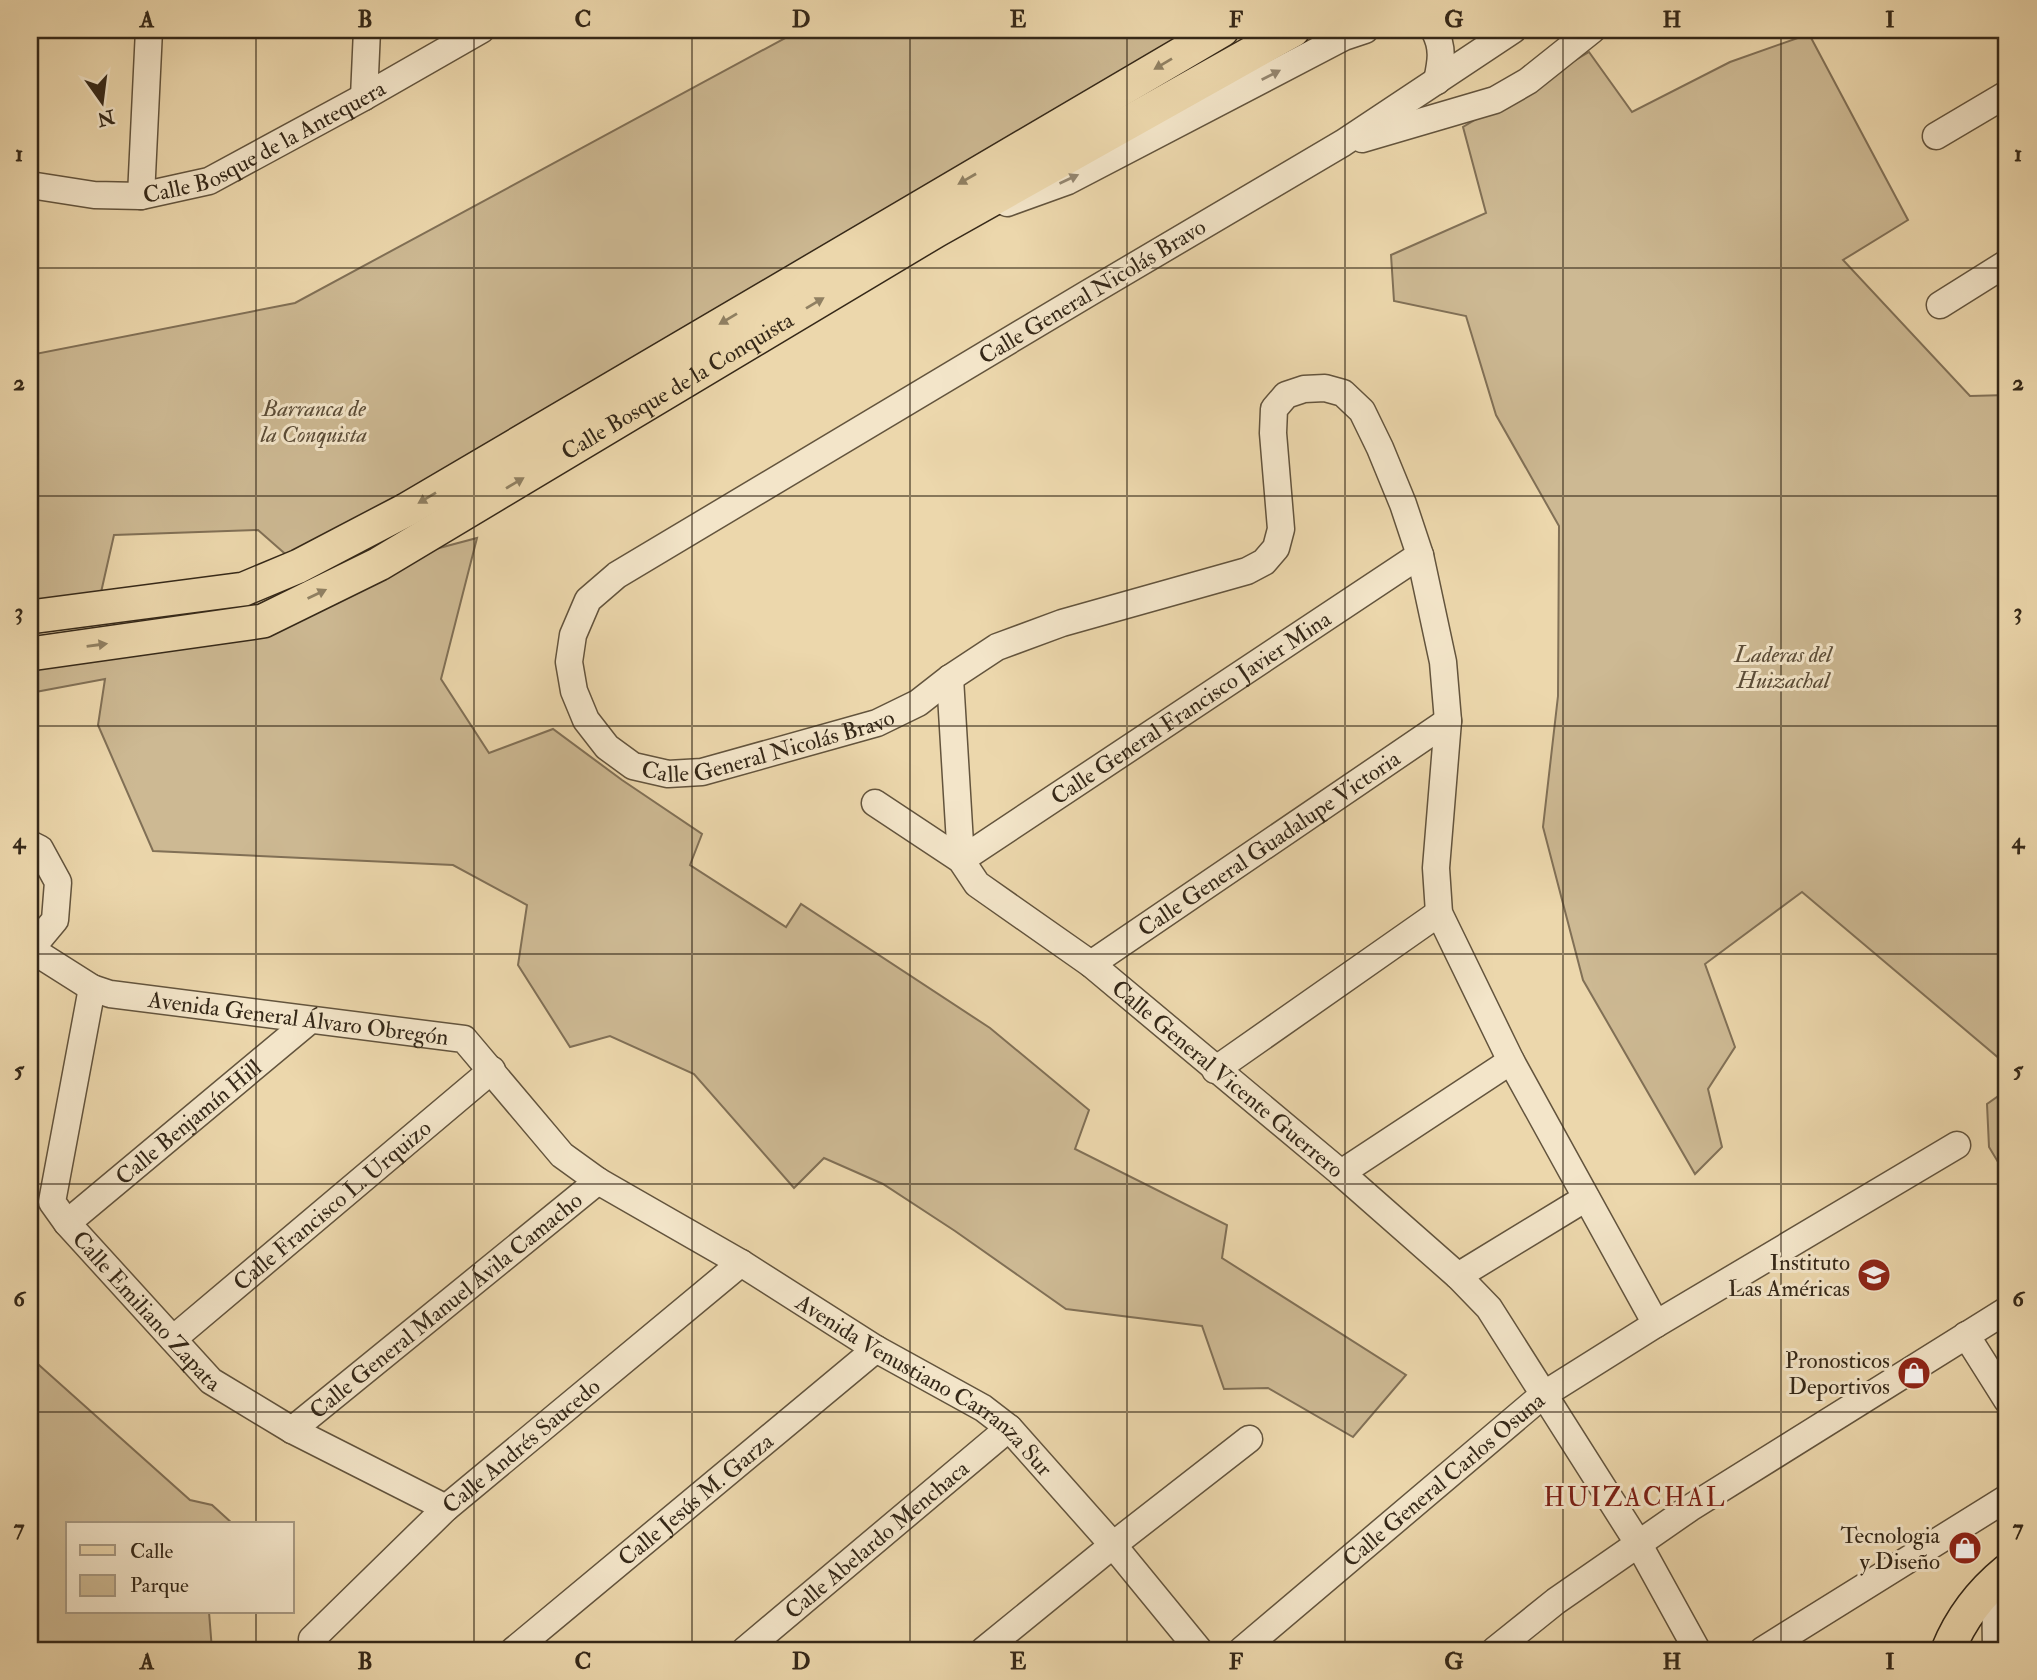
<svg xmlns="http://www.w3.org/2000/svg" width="2037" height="1680" viewBox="0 0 2037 1680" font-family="'IM FELL Double Pica',serif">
<rect width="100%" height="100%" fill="#ecd7ac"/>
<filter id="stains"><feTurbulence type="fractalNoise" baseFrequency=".00286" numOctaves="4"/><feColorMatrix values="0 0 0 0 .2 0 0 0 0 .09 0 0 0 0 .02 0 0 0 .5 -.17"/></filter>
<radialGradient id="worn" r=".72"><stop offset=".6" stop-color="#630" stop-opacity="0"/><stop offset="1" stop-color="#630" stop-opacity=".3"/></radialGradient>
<!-- green -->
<path fill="#cdb993" stroke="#817056" stroke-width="2" d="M800,30h423l-924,536 -41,-36 -144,5 -17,75 -67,7v-262l265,-52z
M1809,34l99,186 -65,40 127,136 37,-1v670l-205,-173 -97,72 30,83 -27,42 14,58 -27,27 -112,-194 -40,-153 15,-131 1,-170 -63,-111 -30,-99 -72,-15 -3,-46 95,-42 -23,-86 126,-75 43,60 98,-50z
M477,538l-36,141 48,74 64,-24 69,51 80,54 -12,31 96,62 15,-23 189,124 99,82 -14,39 152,76 -5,33 184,117 -53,62 -85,-49 -44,1 -22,-63 -136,-17 -111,-78 -72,-47 -59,-26 -30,30 -100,-114 -84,-38 -40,11 -52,-82 9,-60 -74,-40 -300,-14 -55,-126 7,-46 -75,14v-39l233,-33 116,-57z
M2007,1090v87l-18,-30 -2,-43z
M30,1357l160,143 22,5 21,19h-165v88h141l3,38h-172l-10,-14z"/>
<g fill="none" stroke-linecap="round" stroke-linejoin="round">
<defs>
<g id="minor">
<path d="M1434,30c10,18 7,32 3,51"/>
<path id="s1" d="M1513,30l-170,113 -256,151 -470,281 -29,25 -15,35 -4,27 5,29 12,29 21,27 26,19 35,8 34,-2 175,-49 41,-20 32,-25 47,-31 65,-24 185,-52 17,-9 12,-14 5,-19 -8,-96 1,-24 12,-14 18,-6 21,-1 18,5 19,18 18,37 23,56 17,51 23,107 5,59 -12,147 3,45 72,148 145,263"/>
<path d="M364,97l3,-67"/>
<path d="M1936,136l71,-42"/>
<path d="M1362,139l133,-39 33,-19 64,-51"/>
<path id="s2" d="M30,185l64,10 47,1 68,-15 155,-84 117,-67"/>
<path d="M141,196l8,-166"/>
<path d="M1007,203l61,-22 276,-144 21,-7"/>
<path d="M1940,305l67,-42"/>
<path id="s3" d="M950,678l11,182 459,-305"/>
<path id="s4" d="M875,803l86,57 16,24 114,80 250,209 117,103 31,32 149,235 59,107"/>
<path d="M30,844l10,5 18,33 -3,38 -25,30"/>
<path id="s5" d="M32,950l60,38 18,6 354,45 98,116 36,26 143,82 135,86 107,59 26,20 104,117 86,105"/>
<path id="s6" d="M1091,964l357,-243"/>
<path id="s7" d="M92,988l-40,214 15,21 144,158 81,49 154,78"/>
<path d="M1215,1070l224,-157"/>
<path d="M1341,1173l170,-112"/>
<path id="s8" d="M67,1223l242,-202"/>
<path d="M1458,1276l128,-78"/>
<path d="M1966,1335l41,65"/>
<path id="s9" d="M173,1339l319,-269"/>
<path id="s10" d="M292,1430l306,-249"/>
<path d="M1995,1580l1,70"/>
<path id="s11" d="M312,1639l134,-131 295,-245"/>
<path id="s12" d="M514,1650l362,-301"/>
<path id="s13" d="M745,1650l264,-222"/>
<path d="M984,1650l129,-105 136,-106"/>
<path id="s14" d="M1242,1650l301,-255 113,-71 301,-179"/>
<path d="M1495,1650l61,-49 134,-93 317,-198"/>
<path d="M1763,1650l244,-152"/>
</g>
<g id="major">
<path d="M30,617l214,-28 55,-23 107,-56 816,-480"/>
<path id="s15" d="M30,654l233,-33 116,-57 558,-334 356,-200"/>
<path d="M1948,1650c13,-32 32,-57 59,-79"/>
</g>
</defs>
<!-- minor casing -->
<use href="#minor" stroke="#63543d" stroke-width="29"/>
<!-- major casing -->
<use href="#major" stroke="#352818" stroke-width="36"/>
<!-- path -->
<path stroke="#352818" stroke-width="3.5" stroke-dasharray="5 3.5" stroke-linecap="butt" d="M2007,1102l-3,3v39l3,6"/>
<!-- minor -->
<use href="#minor" stroke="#f3e5c9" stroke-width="26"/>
<!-- major -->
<use href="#major" stroke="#ecd7ac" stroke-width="33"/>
</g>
<!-- one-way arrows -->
<defs><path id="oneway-solid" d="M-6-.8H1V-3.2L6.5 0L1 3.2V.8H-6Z" transform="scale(1.75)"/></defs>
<g fill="#908062">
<use href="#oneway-solid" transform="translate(1163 64) rotate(149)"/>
<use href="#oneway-solid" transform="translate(967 179) rotate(150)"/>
<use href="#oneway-solid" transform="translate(815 303) rotate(-31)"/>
<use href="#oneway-solid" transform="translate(728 319) rotate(149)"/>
<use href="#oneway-solid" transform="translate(515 483) rotate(-31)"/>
<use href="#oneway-solid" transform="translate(427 498) rotate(149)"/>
<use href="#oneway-solid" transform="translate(317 594) rotate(-26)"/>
<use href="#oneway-solid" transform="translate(97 645) rotate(-8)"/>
</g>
<g fill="#948670">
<use href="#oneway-solid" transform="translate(1271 75) rotate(-27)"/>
<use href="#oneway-solid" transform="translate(1069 179) rotate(-25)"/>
</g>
<!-- grid -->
<path fill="none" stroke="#352818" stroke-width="2" stroke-opacity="0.55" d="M256,30v1494M474,30v1620M692,30v1620M910,30v1620M1127,30v1620M1345,30v1620M1563,30v1620M1781,30v1620M30,268h1977M30,496h1977M30,726h1977M30,954h1977M30,1184h1977M30,1412h1977M256,1612v38"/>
<!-- icons -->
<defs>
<symbol id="school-disc" viewBox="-11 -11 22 22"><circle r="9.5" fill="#8f2418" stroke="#f3e5c9"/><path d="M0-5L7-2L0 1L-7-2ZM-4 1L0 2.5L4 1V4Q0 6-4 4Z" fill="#fff"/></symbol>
<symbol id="shop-disc" viewBox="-11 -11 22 22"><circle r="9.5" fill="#8f2418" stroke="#f3e5c9"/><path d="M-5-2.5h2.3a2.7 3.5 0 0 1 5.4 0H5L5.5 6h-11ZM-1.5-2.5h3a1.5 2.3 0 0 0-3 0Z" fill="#fff"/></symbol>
</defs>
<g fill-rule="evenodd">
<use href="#school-disc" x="1855" y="1256" width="38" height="38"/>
<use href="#shop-disc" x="1895" y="1354" width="38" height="38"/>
<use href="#shop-disc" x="1946" y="1529" width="38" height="38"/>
</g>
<g text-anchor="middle" stroke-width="6" stroke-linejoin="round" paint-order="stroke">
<!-- street labels -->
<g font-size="23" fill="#352818" stroke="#f3e5c9">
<text dy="8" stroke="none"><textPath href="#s2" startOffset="247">Calle Bosque de la Antequera</textPath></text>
<text transform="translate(1092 291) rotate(-31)" y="8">Calle General Nicolás Bravo</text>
<text dy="8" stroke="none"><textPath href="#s15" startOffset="712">Calle Bosque de la Conquista</textPath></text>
<text dy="8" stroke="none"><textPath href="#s3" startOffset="458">Calle General Francisco Javier Mina</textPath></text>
<text dy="8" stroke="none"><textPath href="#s1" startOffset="1419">Calle General Nicolás Bravo</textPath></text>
<text dy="8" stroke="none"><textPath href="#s6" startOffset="215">Calle General Guadalupe Victoria</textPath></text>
<text dy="8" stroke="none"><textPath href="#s5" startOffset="280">Avenida General Álvaro Obregón</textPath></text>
<text dy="8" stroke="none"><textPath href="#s4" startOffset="450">Calle General Vicente Guerrero</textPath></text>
<text dy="8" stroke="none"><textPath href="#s8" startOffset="158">Calle Benjamín Hill</textPath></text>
<text dy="8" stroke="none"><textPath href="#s9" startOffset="208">Calle Francisco L. Urquizo</textPath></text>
<text dy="8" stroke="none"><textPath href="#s10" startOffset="198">Calle General Manuel Ávila Camacho</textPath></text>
<text dy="8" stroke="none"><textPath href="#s7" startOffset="362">Calle Emiliano Zapata</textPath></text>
<text dy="8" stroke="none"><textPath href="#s5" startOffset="1029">Avenida Venustiano Carranza Sur</textPath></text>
<text dy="8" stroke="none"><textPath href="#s11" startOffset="285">Calle Andrés Saucedo</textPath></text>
<text dy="8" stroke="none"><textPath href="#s14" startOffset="264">Calle General Carlos Osuna</textPath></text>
<text dy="8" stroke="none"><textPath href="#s12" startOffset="236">Calle Jesús M. Garza</textPath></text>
<text dy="8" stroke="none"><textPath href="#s13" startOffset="172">Calle Abelardo Menchaca</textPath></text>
</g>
<!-- park labels -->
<g font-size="23" font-style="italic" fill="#5b4c37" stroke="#f3e5c9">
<text x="314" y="416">Barranca de<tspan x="314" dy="26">la Conquista</tspan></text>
<text x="1783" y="662">Laderas del<tspan x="1783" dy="26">Huizachal</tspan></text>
</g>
<!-- poi labels -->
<g font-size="23" fill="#352818" stroke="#f3e5c9" text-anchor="end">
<text x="1850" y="1270">Instituto<tspan x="1850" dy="26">Las Américas</tspan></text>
<text x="1890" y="1368">Pronosticos<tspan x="1890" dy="26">Deportivos</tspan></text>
<text x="1940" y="1543">Tecnologia<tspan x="1940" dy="26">y Diseño</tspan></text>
</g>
<!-- quarter labels -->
<g font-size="26" letter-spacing="2" fill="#7a1f14" stroke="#f3e5c9">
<text x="1635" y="1506">HUIZACHAL</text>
</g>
</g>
<!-- margin -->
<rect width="2037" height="1680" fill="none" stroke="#ecd7ac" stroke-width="77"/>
<!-- legend -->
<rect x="66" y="1522" width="228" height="91" fill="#f3e5c9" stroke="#a79982" stroke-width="2"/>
<rect x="80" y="1545" width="35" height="10" fill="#ecd7ac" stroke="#a79982" stroke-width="2"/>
<text x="130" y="1558" font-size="21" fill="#352818">Calle</text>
<rect x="80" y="1575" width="35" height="21" fill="#cdb993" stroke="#a79982" stroke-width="2"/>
<text x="130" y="1592" font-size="21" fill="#352818">Parque</text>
<!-- north arrow -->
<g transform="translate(102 102) rotate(166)" stroke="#f3e5c9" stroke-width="5" paint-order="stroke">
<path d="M0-5L12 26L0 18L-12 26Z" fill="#352818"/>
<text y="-10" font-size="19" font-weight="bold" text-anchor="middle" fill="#352818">N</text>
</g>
<rect x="38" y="38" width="1960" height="1604" fill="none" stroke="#352818" stroke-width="2.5"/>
<g font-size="23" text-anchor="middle" font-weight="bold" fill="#352818">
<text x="147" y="27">A</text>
<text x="365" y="27">B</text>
<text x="583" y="27">C</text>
<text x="801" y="27">D</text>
<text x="1018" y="27">E</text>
<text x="1236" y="27">F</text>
<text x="1454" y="27">G</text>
<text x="1672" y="27">H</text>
<text x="1890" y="27">I</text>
<text x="19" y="161">1</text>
<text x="2018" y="161">1</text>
<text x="19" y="390">2</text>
<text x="2018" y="390">2</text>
<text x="19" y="619">3</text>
<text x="2018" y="619">3</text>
<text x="19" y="848">4</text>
<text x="2018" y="848">4</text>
<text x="19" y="1077">5</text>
<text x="2018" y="1077">5</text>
<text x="19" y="1306">6</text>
<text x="2018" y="1306">6</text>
<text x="19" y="1535">7</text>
<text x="2018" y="1535">7</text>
<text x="147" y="1669">A</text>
<text x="365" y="1669">B</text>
<text x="583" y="1669">C</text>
<text x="801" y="1669">D</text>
<text x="1018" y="1669">E</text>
<text x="1236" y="1669">F</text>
<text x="1454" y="1669">G</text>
<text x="1672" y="1669">H</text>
<text x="1890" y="1669">I</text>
</g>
<rect width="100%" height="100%" filter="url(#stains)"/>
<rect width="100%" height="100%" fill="url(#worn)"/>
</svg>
